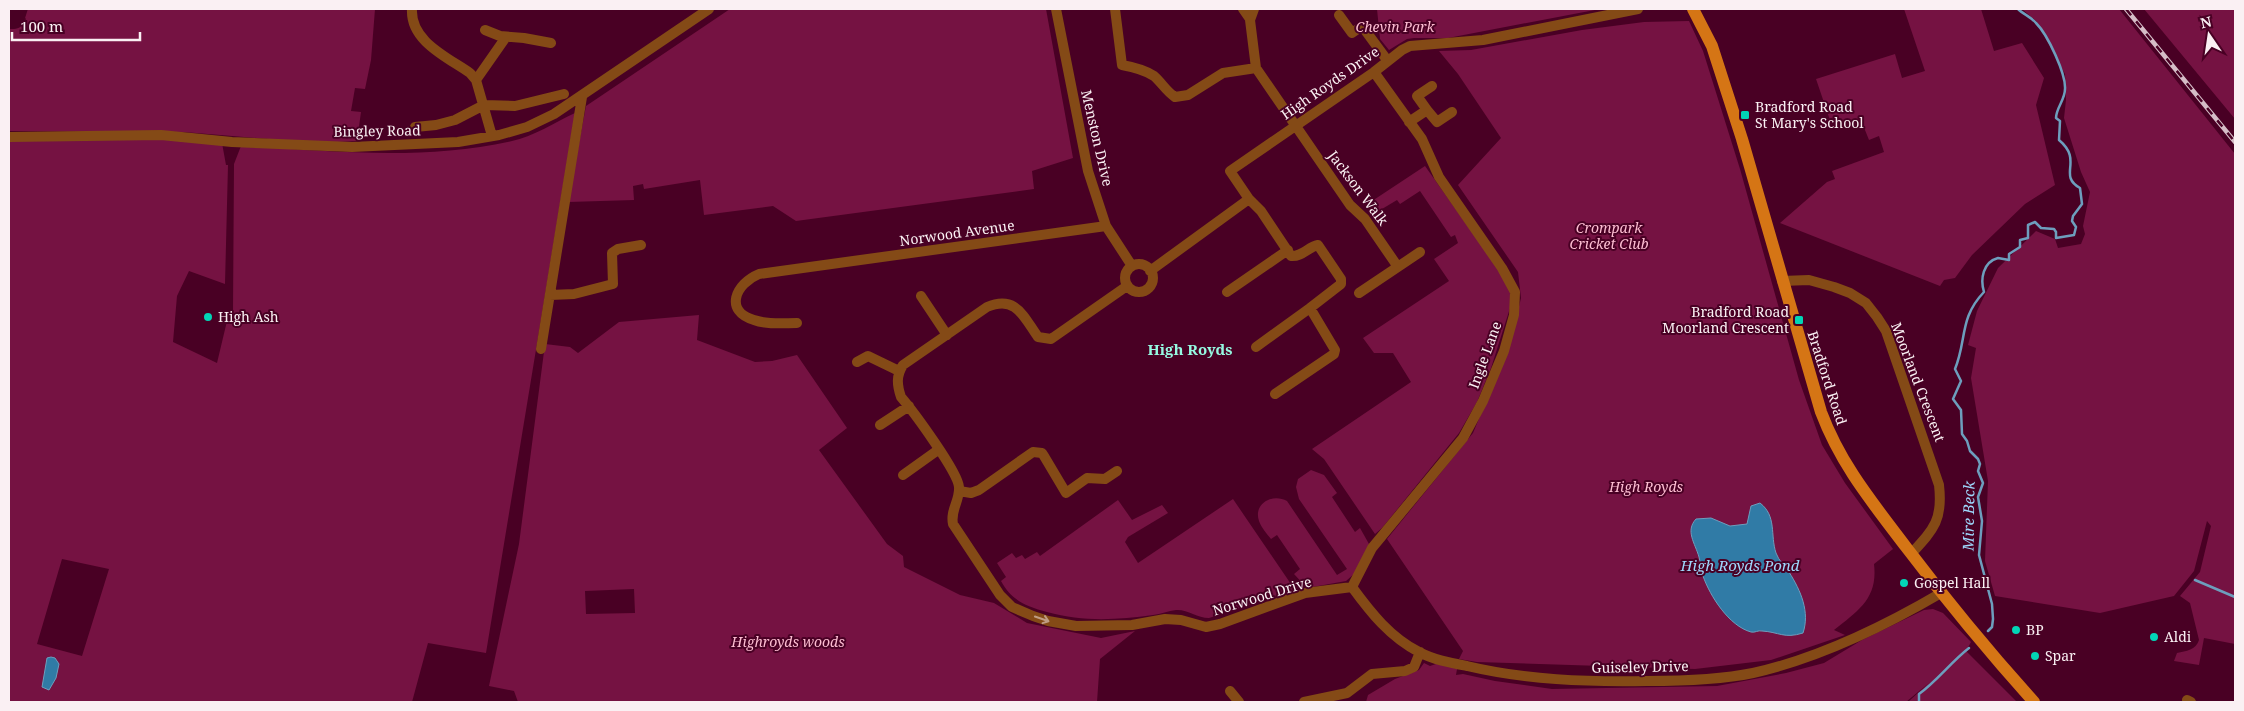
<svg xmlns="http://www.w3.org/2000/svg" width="2244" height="711" viewBox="0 0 2244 711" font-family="'Noto Serif',serif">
<rect width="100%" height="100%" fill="#490024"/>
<!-- green -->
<path fill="#751242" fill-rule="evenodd" d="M28,9h347l-4,51 -6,29 -10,-1 -4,23 10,1 -4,29 -39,2 -134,-11 -175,-1v-102c16,1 14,-7 19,-20z
M730,9h316l27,149 -41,13 2,18 -238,32 -23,-15 -69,9 -4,-35 -56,9 -1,-5 -10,2 1,14 -66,2 18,-96z
M1377,9h223l-152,29h-34l-7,1 -18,11 -9,-11z
M1904,9h77l13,42 28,-8 22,35 -8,27 19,80 -30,19 -53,51 -17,23 -11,2 -4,6 -160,-63 47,-41 8,-3 -3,-8 52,-19 -5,-16 -10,4 -8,-20 -28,9 -17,-50 79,-25 7,24 23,-7z
M2022,9h97l116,145v490l-31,-6 -5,27 -25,-4 3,-8c9,-2 19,-3 22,-13l-9,-37 -10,-7 20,-24 11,-46 -4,-5 -13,50 -20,25 -74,17 -105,-17 -10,-35 3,-80 -17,-103 5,-30 -8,-3 9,-34 21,-43 38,-37 19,8 3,9 23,-4 4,-10 -2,-8 7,-34 -9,-20 -17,-54 2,-18 -1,-26 -29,-53z
M2144,9h91v110z
M1689,21l14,30 37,118 59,211 23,65 23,38 48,66 -19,15c4,34 -15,46 -40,66l11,5 -74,25 -76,9 -218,-7 -18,-3 4,-8 -76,-112 86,-106 37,-88 11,-47 -3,-26 -60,-87 43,-47 -43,-64 -19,-23 32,-1 111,-20 62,-8z
M575,113l-89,540 -58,-10 -16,59h-403v-562h171l42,3 4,22h2l-3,119 -36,-13 -12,25 -4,46 44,21 10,-42 6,-10 1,-147 7,-18c89,5 182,15 271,-5 20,-4 44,-19 63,-28zM62,559l47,10 -27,87 -45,-12z
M1425,166l81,114 4,11 1,14 -20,63 -14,34 -18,31 -77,95 -7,6 -51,-75 -12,-10 99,-67 -18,-29h-19l-11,-15 86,-57 -15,-22 24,-16 -3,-8 -4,2 -31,-46 -20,13 -3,-4 -25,15 -6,-10z
M699,315l-2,25 58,22 17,-1 25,-6 50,73 -28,22 68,94 16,12 1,11 56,28 34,8 33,20 74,15 34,-7 -35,28 -3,43h-579l-4,-11 -25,-5 30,-142 26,-200 25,3 8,6 41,-31zM634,589l1,24 -49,1 -1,-23z
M1311,470l13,5 13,18 -5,4 23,35 5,-4 9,16 -15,30 -8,7 -39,7 -13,-14 6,-5 -23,-34 -6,4c-4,-5 -10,-12 -12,-18 -6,-18 14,-28 28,-20l50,74 10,-6 -48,-70 -3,-12 2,-8z
M1233,499l62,91 -86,28c-12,0 -22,-9 -33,-8 -8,1 -15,4 -23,5 -37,5 -70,7 -106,-3 -21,-6 -35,-11 -46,-31l5,-4 -9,-14 15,-10 4,5 6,-3 3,4 12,-7 3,4 78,-56 14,20 30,-15 6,8 -40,24 -3,5 13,21z
M1933,609l10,4 28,29 -5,9 51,51h-109l22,-20 -24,20h-540l2,-7 27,-16 24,-9 5,-7 6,3 9,-3 18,6 -1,6 7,-1 32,7 57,8 165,-3 69,-13 38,-10 38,-23 62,-30z"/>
<!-- water -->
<path fill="#307ba6" stroke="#6d9ebd" d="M1760,503c17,13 10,32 16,50 3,8 8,12 13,19 12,19 21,40 14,61 -19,6 -24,-1 -41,-2 -4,-1 -7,2 -11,1 -22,-6 -41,-36 -48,-56 -3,-6 -2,-13 -4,-19 -4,-14 -14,-26 -3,-38l15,-1 19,8 17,-2 4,-18z
M51,657l4,1 4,6 -3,14 -7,12 -7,-3 5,-29z"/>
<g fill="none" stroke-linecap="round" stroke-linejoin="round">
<!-- stream -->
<path stroke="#6d9ebd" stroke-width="2.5" d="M2195,580l40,17
M1988,631l4,-4 1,-8 -1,-15 -13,-49 3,-34 -4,-24 5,-14 -5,-12 2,-7 -2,-5 -8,-8 -3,-10 -5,-7 -1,-24 -8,-11 8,-18 -6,-12c12,-29 4,-51 29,-77 -4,-13 -1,-30 14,-34l11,2v-6l11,-7v-7l8,-2v-13l7,-3 6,6 13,1 2,3v6l18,-3 2,-8 -4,-6 1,-5 9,-12 -2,-16c-23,-13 4,-27 -21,-48l1,-19 -4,-3c0,-10 9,-18 9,-29 1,-15 -17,-54 -29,-66 -5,-6 -13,-9 -18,-14
M1919,702v-8c18,-13 32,-32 50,-46"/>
<!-- minor -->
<path stroke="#844a16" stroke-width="10" d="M412,9c-2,32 35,48 58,64l6,7 16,56
M1056,9l32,162 18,55 26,40
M1115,9l7,56c11,2 23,5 32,11 8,7 12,15 21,21l13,-2 35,-22 33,-5
M1243,9l7,10
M1254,9l-4,11 6,48 94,137 15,14 33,48
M1339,15l13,18 10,-7 25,34
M485,30l15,6 24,2 27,5
M476,80l30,-43
M1427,110l10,12 15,-10
M1409,122l18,-12 -10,-14 15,-10
M415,127l21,-2 19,-5 29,-15 31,1 49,-12
M9,137l152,-2 71,7 120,5 106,-5 41,-7 28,-8 27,-13 155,-105
M1249,199l12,12 30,45c11,1 17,-9 27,-11l23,34v5l-31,24 25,42 -1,4 -59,40
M1125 278a14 14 0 1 1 28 0a14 14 0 1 1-28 0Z
M1150,271l99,-72 -19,-28 144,-99 28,-22 8,-4 73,-6 155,-31
M1782,281l27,-1 25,7 16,6 16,10 11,14 9,14 53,154c4,35 -5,44 -28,69
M1127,286l-76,53 -13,-2c-15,-21 -22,-42 -51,-30l-84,58c-7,11 -6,20 -2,32 12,14 57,75 58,90 1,14 -9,23 -6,37l47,71 12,12 21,9 15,5 28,5 56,-1 33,-6 16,1 25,7 14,-3 85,-31 47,-6
M1227,292l61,-42
M1359,293l61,-41
M550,295l24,-1 39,-10 -1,-31 6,-4 23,-4
M921,296l26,39
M797,323c-13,0 -29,2 -43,-3 -30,-9 -19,-36 5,-46l347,-48
M1256,347l54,-39
M541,349l41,-252
M857,362l11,-6 31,15
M880,425l29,-19
M903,475l35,-25
M959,491l12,2 8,-3 54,-38 9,1 2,3 22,37 21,-15 18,1 12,-8
M1352,587c19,26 38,50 67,65 15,8 32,11 48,14 59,14 119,16 180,15 35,0 72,-1 106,-8 67,-15 130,-46 188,-80
M1352,587l20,-39 91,-110 20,-37 21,-50 10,-36 1,-23 -13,-24 -63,-91 -17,-38 -48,-67
M1230,691l9,11
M2187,700l4,2
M1304,702l43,-9 25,-19 33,-3 9,-4 6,-15"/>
<!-- major -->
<path stroke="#d57515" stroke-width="12" d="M1693,9l19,37 30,93 79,273c20,53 51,90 85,135 41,54 83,105 128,155"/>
<defs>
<path id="rail" d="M2126,9l109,133"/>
</defs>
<!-- rail casing -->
<use href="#rail" stroke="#d5bdc7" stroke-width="4.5"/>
<!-- rail -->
<use href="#rail" stroke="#490024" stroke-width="2.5" stroke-dasharray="8" stroke-linecap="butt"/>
</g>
<!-- one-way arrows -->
<defs><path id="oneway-shaft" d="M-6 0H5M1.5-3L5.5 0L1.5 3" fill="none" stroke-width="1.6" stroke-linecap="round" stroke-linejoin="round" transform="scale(1.25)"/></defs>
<use stroke="#bf9d84" href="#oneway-shaft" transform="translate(1042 619) rotate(19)"/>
<!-- markers -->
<g fill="#02d5b6" stroke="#490024" stroke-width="2">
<rect x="1740" y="110" width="10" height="10" rx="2.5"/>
<circle cx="208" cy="317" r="5"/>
<rect x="1794" y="315" width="10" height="10" rx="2.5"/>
<circle cx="1904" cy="583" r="5"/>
<circle cx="2016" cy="630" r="5"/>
<circle cx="2154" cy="637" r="5"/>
<circle cx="2035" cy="656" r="5"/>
</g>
<g text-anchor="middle" stroke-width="4" stroke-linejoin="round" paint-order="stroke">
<!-- park labels -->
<g font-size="14" font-style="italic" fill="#fdbdd2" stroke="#490024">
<text x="1395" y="32">Chevin Park</text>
<text x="1609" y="233">Crompark<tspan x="1609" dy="16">Cricket Club</tspan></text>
<text x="1646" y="492">High Royds</text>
<text x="788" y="647">Highroyds woods</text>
</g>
<!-- street labels -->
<g font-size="14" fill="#faf0f3" stroke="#490024">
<text transform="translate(1330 83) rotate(-35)" y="5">High Royds Drive</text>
<text transform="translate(377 131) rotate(-1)" y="5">Bingley Road</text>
<text transform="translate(1097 138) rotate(77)" y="5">Menston Drive</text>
<text transform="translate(1358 188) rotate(53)" y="5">Jackson Walk</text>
<text transform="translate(957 233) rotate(-8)" y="5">Norwood Avenue</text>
<text transform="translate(1485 355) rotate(-70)" y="5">Ingle Lane</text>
<text transform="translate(1827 378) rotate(72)" y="5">Bradford Road</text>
<text transform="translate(1918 382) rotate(69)" y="5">Moorland Crescent</text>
<text transform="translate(1262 596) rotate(-17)" y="5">Norwood Drive</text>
<text transform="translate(1640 667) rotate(-1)" y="5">Guiseley Drive</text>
</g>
<!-- poi labels -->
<g font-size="14" fill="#faf0f3" stroke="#490024" text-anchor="start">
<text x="1755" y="112">Bradford Road<tspan x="1755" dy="16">St Mary's School</tspan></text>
<text x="1789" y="317" text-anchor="end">Bradford Road<tspan x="1789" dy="16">Moorland Crescent</tspan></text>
<text x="218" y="322">High Ash</text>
<text x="1914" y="588">Gospel Hall</text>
<text x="2026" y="635">BP</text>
<text x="2164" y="642">Aldi</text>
<text x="2045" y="661">Spar</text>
</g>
<!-- neighbourhood labels -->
<g font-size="15" font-weight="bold" fill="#96fae2" stroke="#490024">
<text x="1190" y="355">High Royds</text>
</g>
<!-- water labels -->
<g font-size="15" font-style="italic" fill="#9ed7fc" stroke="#490024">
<text transform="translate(1969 516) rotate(-89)" y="5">Mire Beck</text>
<text x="1740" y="571">High Royds Pond</text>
</g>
</g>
<!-- border -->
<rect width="2244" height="711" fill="none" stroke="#faf0f3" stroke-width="20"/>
<!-- north arrow -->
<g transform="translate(2209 35) rotate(347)" stroke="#490024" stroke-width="4" paint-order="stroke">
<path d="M0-4L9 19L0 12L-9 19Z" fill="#faf0f3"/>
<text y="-8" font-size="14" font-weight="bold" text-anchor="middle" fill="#faf0f3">N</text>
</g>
<!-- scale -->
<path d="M12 32v8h128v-8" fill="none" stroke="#faf0f3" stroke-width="2.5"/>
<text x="20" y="32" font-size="15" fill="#faf0f3" stroke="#490024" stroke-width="4" paint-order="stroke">100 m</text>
</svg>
